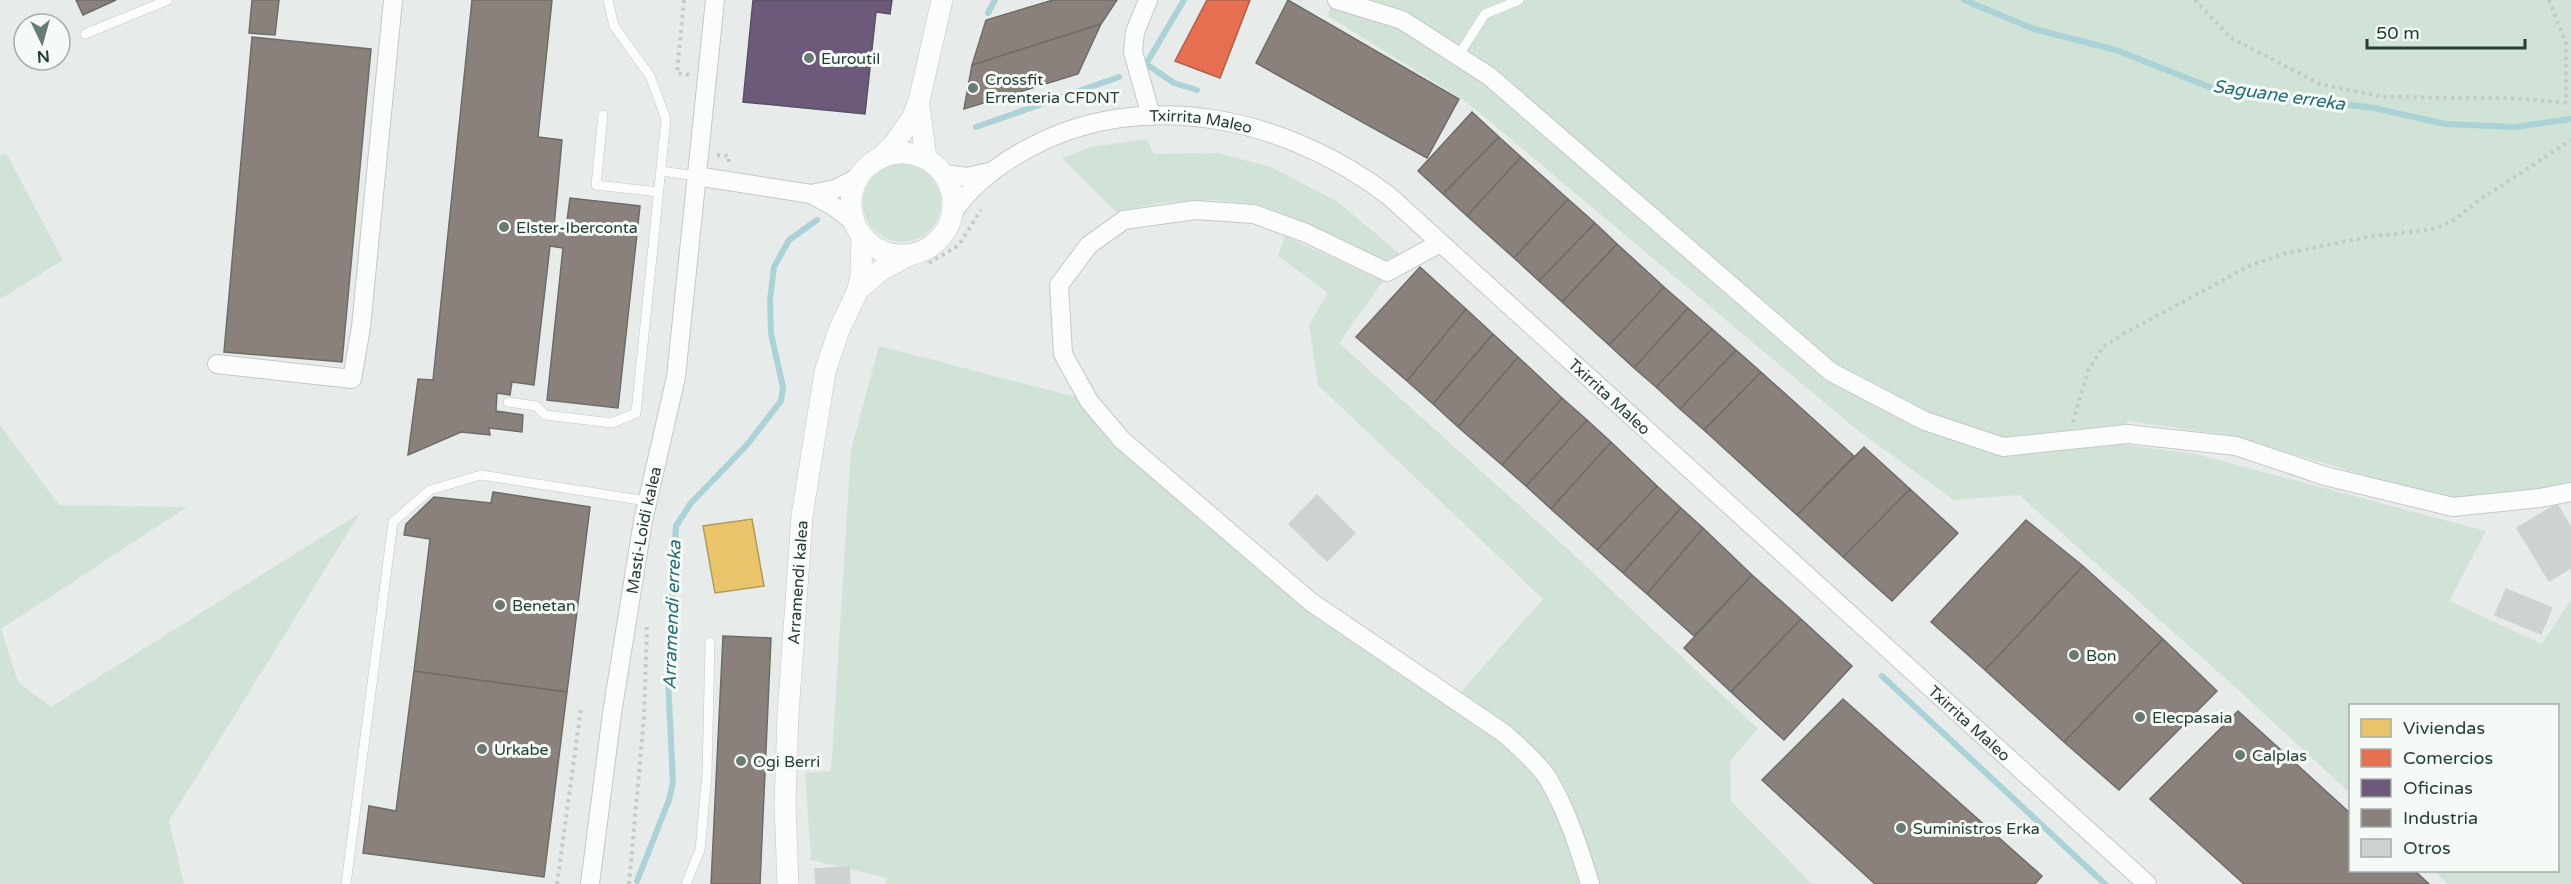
<svg xmlns="http://www.w3.org/2000/svg" width="2571" height="884" viewBox="0 0 2571 884" font-family="'Varela Round',sans-serif">
<rect width="100%" height="100%" fill="#e7ebe9"/>
<!-- green -->
<path fill="#d1e3d6" d="M1332,0h1239v485l-120,15 -223,-65 -101,-14v24l68,9 291,77 -37,70 93,43 29,-44v284h-123l-14,-13 124,-1v-164h-208v87l-117,-108 -214,-190 -65,5 -98,-71 -388,-326 -140,-87z
M1147,139l7,15 64,-1 53,14 67,35 64,54 -21,5 -79,-39 -42,-17 -47,-5 -53,3 -44,9 -54,-54 29,-11z
M6,153l57,107 -63,39v-144z
M863 203a39 39 0 1 1 78 0a39 39 0 1 1-78 0Z
M1285,236l98,45 -44,62 232,209 187,177 -28,32 1,40 81,83h-216l-43,-110 -93,-81 83,-94 -225,-214 -9,-60 19,-32 -50,-37z
M879,346l201,52 31,44 196,164 193,135 41,39 30,63 12,41h-698l3,-6 -77,-18 -6,-87 26,-2 20,-321z
M0,425l59,80 128,2 -186,122 17,53 33,25 309,-194 -191,308 15,63h-184z"/>
<!-- homes -->
<path fill="#e9c46a" stroke="#ae9c5b" stroke-width="1.5" d="M752,519l12,67 -49,7 -12,-67z"/>
<!-- shops -->
<path fill="#e76f51" stroke="#ad6049" stroke-width="1.5" d="M1207,0h43l-30,78 -45,-17z"/>
<!-- offices -->
<path fill="#6d597a" stroke="#575166" stroke-width="1.5" d="M753,0h139l-2,14 -14,-2 -11,102 -122,-12z"/>
<!-- industry -->
<path fill="#8a817c" stroke="#6c6d67" stroke-width="1.5" d="M76,0h40l-33,15z
M252,0h27l-4,35 -26,-2z
M472,0h80l-14,137 24,3 -8,87 12,1 4,-30 70,8 -22,202 -71,-8 16,-152 -13,-2 -16,139 -22,-3 -2,13 -13,-2 -1,18 27,4 -1,17 -33,-4 1,7 -29,-3 -53,23 10,-76 15,1z
M1053,0h64l-16,24 -129,41 14,-45z
M1288,0l171,99 -32,59 -171,-95z
M1101,24l-23,50 -114,35 8,-44z
M252,37l119,12 -29,313 -118,-10z
M1472,112l27,25 -56,57 -25,-23z
M1499,137l22,20 -54,59 -24,-22z
M1521,157l47,42 -54,59 -47,-42z
M1568,199l27,24 -56,58 -25,-23z
M1595,223l22,21 -55,58 -23,-21z
M1617,244l47,43 -55,58 -47,-43z
M1420,267l46,42 -59,72 -51,-44z
M1664,287l24,21 -54,60 -25,-23z
M1688,308l24,21 -56,58 -22,-19z
M1466,309l27,25 -60,70 -26,-23z
M1712,329l24,21 -56,59 -24,-22z
M1493,334l25,23 -60,70 -25,-23z
M1736,350l25,22 -57,58 -24,-21z
M1518,357l44,41 -60,67 -44,-38z
M1761,372l93,84 -57,59 -93,-85z
M1562,398l25,22 -61,66 -24,-21z
M1587,420l24,22 -60,67 -25,-23z
M1611,442l46,44 -60,64 -46,-41z
M1864,447l46,42 -67,68 -46,-42z
M1657,486l24,22 -58,65 -26,-23z
M1910,489l48,44 -66,68 -49,-44z
M493,492l97,15 -23,185 -153,-21 16,-132 -26,-4 2,-11 28,-27 57,6z
M1681,508l22,20 -56,66 -24,-21z
M2026,520l57,46 -98,104 -54,-48z
M1703,528l49,47 -58,61 -47,-42z
M2083,566l80,73 -99,103 -79,-72z
M1752,575l49,44 -70,73 -47,-44z
M1801,619l51,47 -68,74 -53,-48z
M723,636l48,2 -11,246h-49z
M2163,639l54,52 -98,99 -55,-48z
M414,671l153,21 -23,185 -181,-24 6,-47 27,5z
M1843,699l199,177 -7,8h-160l-113,-104z
M2238,711l112,102v57h64l15,14h-185l-94,-85z"/>
<g fill="none" stroke-linecap="round" stroke-linejoin="round">
<!-- stream -->
<path stroke="#aad2d7" stroke-width="6" d="M1184,0l-38,64 28,19 23,7
M1964,0l70,29 82,21 96,38 162,20 71,16 70,3 56,-8
M988,13l7,-13
M976,127l143,-50
M1882,676l223,208
M637,881l32,-81 4,-18 -5,-103 8,-153 15,-23 55,-57 35,-45 2,-14 -12,-53 -1,-34 4,-33 15,-27 28,-20"/>
</g>
<!-- building -->
<path fill="#ced2d0" stroke="#cfd4d2" stroke-width="1.5" d="M1317,495l38,38 -28,28 -38,-37z
M2557,504l14,24v40l-22,13 -32,-53z
M2506,589l46,19 -11,26 -46,-19z
M849,867l1,17h-34l-1,-15z"/>
<g fill="none" stroke-linecap="round" stroke-linejoin="round">
<defs>
<path id="service" d="M85,34l83,-34
M1458,56l27,-42 34,-14
M603,115l-7,70 63,7
M661,171l35,5
M508,402l28,4 9,9 67,8 24,-10 30,-294 -16,-43 -36,-50 -6,-26
M346,884l47,-362 37,-32 51,-15 166,26
M686,884l14,-34 7,-76 3,-132"/>
<g id="minor">
<path d="M1148,0l-13,32 -2,20 18,64"/>
<path d="M1337,0l65,20 87,56 342,296 94,49 78,26 124,-13 109,12 89,30 128,31 87,-9 31,-6"/>
<path d="M944,174l23,3 22,-5"/>
<path d="M696,176l115,18 22,12 21,16"/>
<path d="M811,194l24,-5 22,-11"/>
<path id="s1" d="M953,212c20,-29 46,-48 76,-64 116,-63 260,-29 360,48l758,688"/>
<path d="M1440,243l-53,29 -81,-39 -52,-19 -59,-4 -71,10 -35,25 -30,40 4,69 26,47 33,39 189,162 194,132c14,13 31,27 42,43 20,33 32,71 43,107"/>
<path d="M217,364l135,15 9,-52 32,-327"/>
<path id="s2" d="M590,884l22,-171 31,-192 33,-144 39,-377"/>
</g>
<g id="tertiary">
<path d="M919,105l7,53"/>
<circle cx="902" cy="204" r="51"/>
<path d="M881,157l12,-12 20,-28 6,-16 23,-101"/>
<path d="M858,290l23,-20 29,-15"/>
<path id="s3" d="M788,884l-3,-80 3,-89 14,-199 23,-144 14,-42 19,-40 3,-14 1,-40"/>
</g>
</defs>
<!-- service casing -->
<use href="#service" stroke="#c4c8c6" stroke-width="10"/>
<!-- minor casing -->
<use href="#minor" stroke="#c4c8c6" stroke-width="20"/>
<!-- tertiary casing -->
<use href="#tertiary" stroke="#c4c8c6" stroke-width="22"/>
<!-- path -->
<path stroke="#c2cbc7" stroke-width="4" stroke-dasharray="3 4.5" stroke-linecap="butt" d="M684,0l-7,73 13,2
M2195,0l36,38 89,46 63,13 125,1 63,5
M2549,0l17,43v60
M717,155l12,1v7
M929,263l30,-18 22,-35
M2073,422l15,-51 15,-24 20,-13 128,-69 36,-12 81,-16 66,-8 20,-9 24,-19 93,-61
M557,884l24,-176
M629,884l15,-167 3,-90"/>
<!-- service -->
<use href="#service" stroke="#fbfcfc" stroke-width="9"/>
<!-- minor -->
<use href="#minor" stroke="#fbfcfc" stroke-width="18"/>
<!-- tertiary -->
<use href="#tertiary" stroke="#fbfcfc" stroke-width="21"/>
</g>
<!-- markers -->
<g fill="#697b75" stroke="#f5faf7" stroke-width="2">
<circle cx="809" cy="58" r="6"/>
<circle cx="973" cy="88" r="6"/>
<circle cx="504" cy="227" r="6"/>
<circle cx="500" cy="605" r="6"/>
<circle cx="2074" cy="655" r="6"/>
<circle cx="2140" cy="717" r="6"/>
<circle cx="482" cy="749" r="6"/>
<circle cx="2240" cy="755" r="6"/>
<circle cx="741" cy="761" r="6"/>
<circle cx="1901" cy="828" r="6"/>
</g>
<g text-anchor="middle" stroke-width="6" stroke-linejoin="round" paint-order="stroke">
<!-- poi labels -->
<g font-size="16" fill="#253e37" stroke="#f5faf7" text-anchor="start">
<text x="821" y="64">Euroutil</text>
<text x="985" y="85">Crossfit<tspan x="985" dy="18">Errenteria CFDNT</tspan></text>
<text x="516" y="233">Elster-Iberconta</text>
<text x="512" y="611">Benetan</text>
<text x="2086" y="661">Bon</text>
<text x="2152" y="723">Elecpasaia</text>
<text x="494" y="755">Urkabe</text>
<text x="2252" y="761">Calplas</text>
<text x="753" y="767">Ogi Berri</text>
<text x="1913" y="834">Suministros Erka</text>
</g>
<!-- street labels -->
<g font-size="16" fill="#253e37" stroke="#f5faf7">
<text dy="6" stroke="none"><textPath href="#s1" startOffset="278">Txirrita Maleo</textPath></text>
<text dy="6" stroke="none"><textPath href="#s1" startOffset="782">Txirrita Maleo</textPath></text>
<text dy="6" stroke="none"><textPath href="#s2" startOffset="358">Masti-Loidi kalea</textPath></text>
<text dy="6" stroke="none"><textPath href="#s3" startOffset="302">Arramendi kalea</textPath></text>
<text dy="6" stroke="none"><textPath href="#s1" startOffset="1268">Txirrita Maleo</textPath></text>
</g>
<!-- water labels -->
<g font-size="18" font-style="italic" fill="#226c77" stroke="#f5faf7">
<text transform="translate(2279 95) rotate(8)" y="6">Saguane erreka</text>
<text transform="translate(672 615) rotate(-88)" y="6">Arramendi erreka</text>
</g>
</g>
<!-- legend -->
<rect x="2349" y="704" width="210" height="168" fill="#f5faf7" stroke="#a2afaa" stroke-width="1.5"/>
<rect x="2361" y="719" width="30" height="18" fill="#e9c46a" stroke="#a2afaa" stroke-width="1.5"/>
<text x="2403" y="734" font-size="18" fill="#253e37">Viviendas</text>
<rect x="2361" y="749" width="30" height="18" fill="#e76f51" stroke="#a2afaa" stroke-width="1.5"/>
<text x="2403" y="764" font-size="18" fill="#253e37">Comercios</text>
<rect x="2361" y="779" width="30" height="18" fill="#6d597a" stroke="#a2afaa" stroke-width="1.5"/>
<text x="2403" y="794" font-size="18" fill="#253e37">Oficinas</text>
<rect x="2361" y="809" width="30" height="18" fill="#8a817c" stroke="#a2afaa" stroke-width="1.5"/>
<text x="2403" y="824" font-size="18" fill="#253e37">Industria</text>
<rect x="2361" y="839" width="30" height="18" fill="#ced2d0" stroke="#a2afaa" stroke-width="1.5"/>
<text x="2403" y="854" font-size="18" fill="#253e37">Otros</text>
<!-- north arrow -->
<g transform="translate(42 42) rotate(175)"><circle r="28" fill="#f5faf7" stroke="#a2afaa" stroke-width="1.5"/>
<path d="M0-4.5L10 22L0 15L-10 22Z" fill="#697b75"/>
<text y="-9" font-size="16" font-weight="bold" text-anchor="middle" fill="#253e37">N</text>
</g>
<!-- scale -->
<path d="M2367 39v9h158v-9" fill="none" stroke="#253e37" stroke-width="3"/>
<text x="2376" y="39" font-size="18" fill="#253e37" stroke="#f5faf7" stroke-width="4.5" paint-order="stroke">50 m</text>
</svg>
